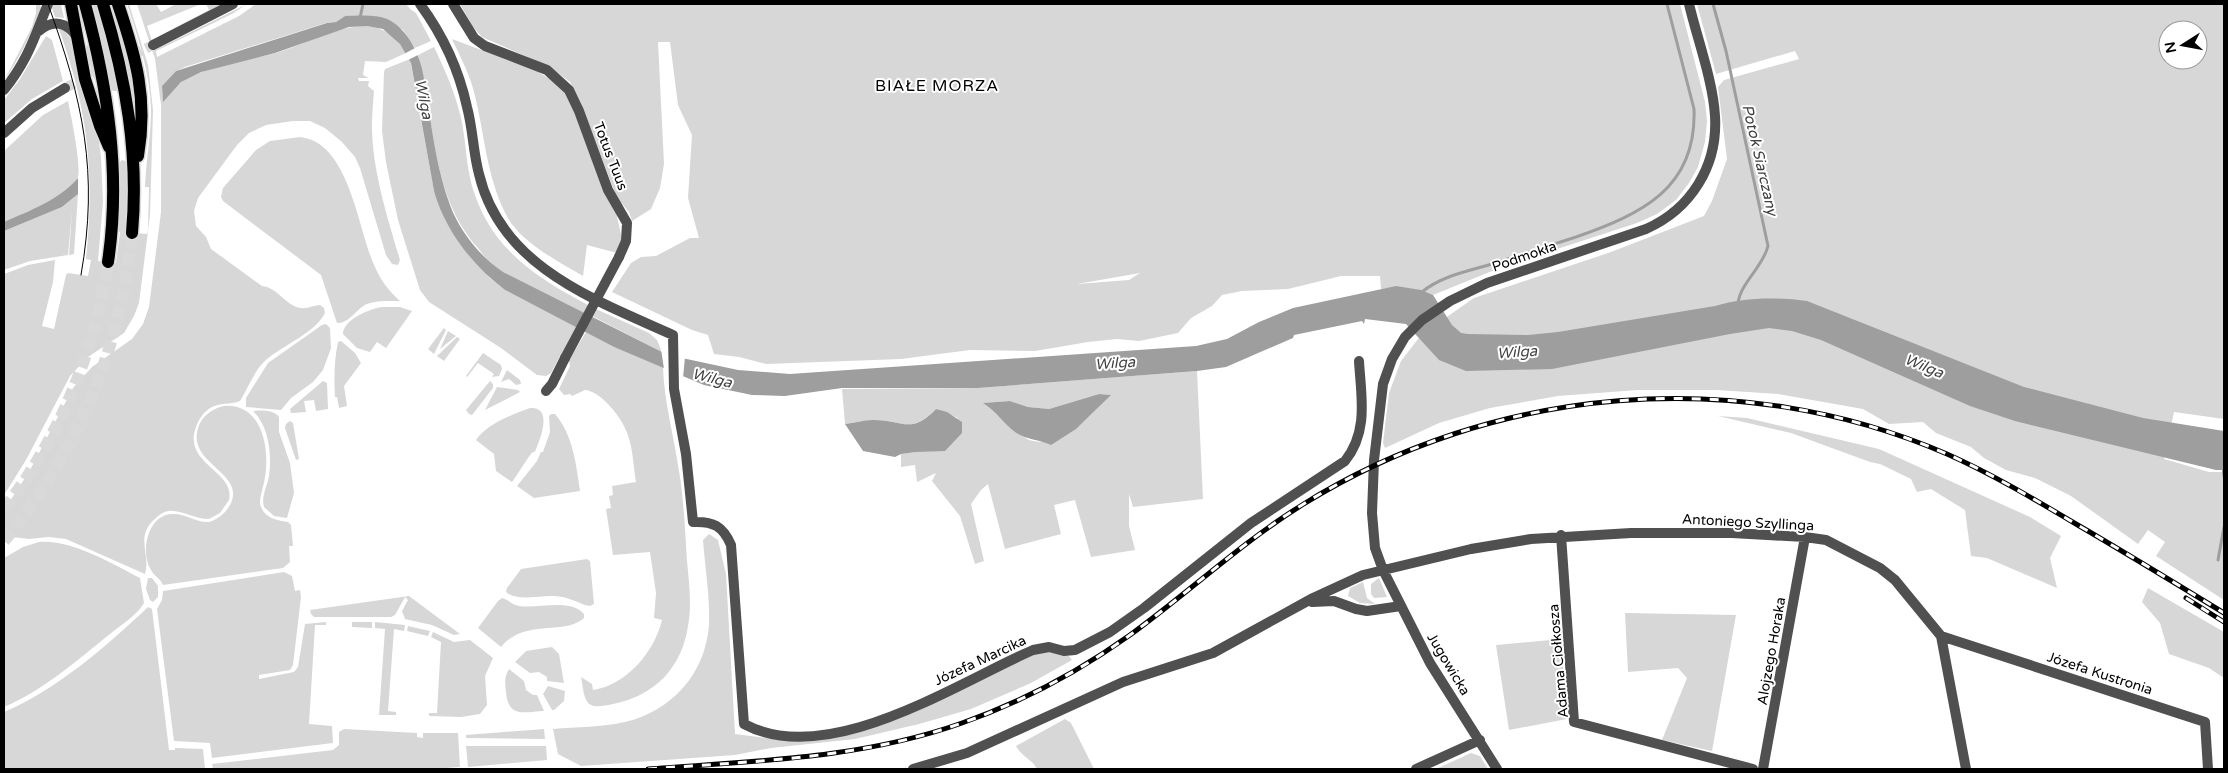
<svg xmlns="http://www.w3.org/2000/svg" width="2228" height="773" viewBox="0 0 2228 773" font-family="'Varela Round',sans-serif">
<rect width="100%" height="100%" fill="#fff"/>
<!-- green -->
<path fill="#d7d7d7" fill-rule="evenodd" d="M36,4h4l1,4c-10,26 -21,50 -37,73l28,-54 4,-14z
M53,4h8l3,14 -9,-1 -3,-9z
M91,4h6l13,44 9,41 -2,2h-4l-3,-3z
M127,4h2l19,61 5,45 -3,105 -11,88 -5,13 -10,17 -36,24 -18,19 -44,84 -22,35v-221l24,-9 27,-5 -2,22 -11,44 12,3 12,-54 2,-2 20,3 3,-16 -5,-1c9,-86 2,-149 -27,-230l6,2 6,8 27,95 3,23 2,45 -5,59 18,2 4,-31 -2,-1 1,-68 3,-3 6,2 -1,70 20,2 1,-4 1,-43h-4c1,-26 6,-52 6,-78 -1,-37 -13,-71 -24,-105z
M137,4h19l5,8 15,-8h25l-54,22 8,24 92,-46 -15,10 -76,37 1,6 82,-41 17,-12h150l4,5 6,4 15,28 -16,7 -12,-18 -32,-14h-26l-9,6 -10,1 -141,44 -9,4 -14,15 1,15c9,-9 16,-20 28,-25 26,-12 54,-15 81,-22 27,-7 68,-30 95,-28 16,1 32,12 39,27l-20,9 -21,-1 -2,14 6,3h-11l1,3h10l-1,5 6,5c-1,12 -2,24 -2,35 0,44 16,93 28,134l-2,5 -6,-1 -6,-9 -26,-87 -5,-11 -13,-15 -17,-14 -15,-7h-17l-27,4 -17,8 -12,12 -39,53 -4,13 2,15 10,11 5,12 51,37c15,1 23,19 38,22 8,1 14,-3 20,-3l4,3 1,5c-9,19 -41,32 -58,46 -13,11 -18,28 -27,42 -10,4 -20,1 -30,7 -7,5 -11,11 -14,19 -14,37 40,44 33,73l-9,13 -11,6c-13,0 -23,-7 -35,-8 -7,-1 -13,2 -18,7 -22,18 -5,35 -11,56l-79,-35 -17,-2 -20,2 -25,-3v-26l25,-38 44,-84 19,-21 40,-28 11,-15 6,-17 12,-95v-107l-6,-46z
M206,4h16l-56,28 43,-22z
M460,4h1220l25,98 2,19 -2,21 -7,25 -9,16 -13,17 -19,14 -20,9 -135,44 -69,28c-17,-7 -33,-9 -52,-6l-1,-13h-39l-53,13 -46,2 -20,4 -10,11 -21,12 -13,15 -39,8 -22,-2 -29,3 -53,9 -65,-1 -69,9 -135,5 -27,-7 -25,-3 -6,-19 -16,-5 -80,-38 19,-29 10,-6 15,-1 34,-18h9l-11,-40 4,-63 -14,-30 -8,-63h-12l6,122 -4,24 -9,21 -19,12 -3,-9 -12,-14 -37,-97 -10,-19 -20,-15 -68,-30 -9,-10zM1140,273l-11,7 -52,4z
M1697,4h527v415l-50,-7 -10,47 45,13h15v128l-68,-44 9,-14 -17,-12 -10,14 -67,-48 -36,-18 -29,-8 -22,-12 -13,-11 -35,-14 -13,-11 -34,2 -26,-15 -85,-15 -61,-4h-79l-80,6 -68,12 -51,15 -54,25 -2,-5 6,-50 12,-32 17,-22 33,-25 23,-16 137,-46 93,-36 8,-15 15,-42 -9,-72 6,-7 75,-21 -4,-8 -79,23zM2168,30h30v30h-30z
M120,20l12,39 5,68 -12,-66 -11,-39z
M46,36l6,4 11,41 -31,18 -28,24v-23l16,-21z
M452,39l83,31 23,14 11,12 47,116 6,27 -5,14 -30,-8 -4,31c-24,-14 -61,-33 -75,-58 -23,-41 -23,-89 -36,-133 -5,-16 -13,-31 -20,-46z
M90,45l9,48 -15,-47z
M434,47c11,23 21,45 27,71 5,23 5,46 11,68 18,62 63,91 116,119l-4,8c-28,-15 -62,-27 -88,-45 -7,-6 -13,-13 -18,-20 -48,-54 -42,-126 -60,-193z
M410,59l24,132 22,46 34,41 15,12 72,37 -16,29h-1l-9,17 -5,3 -9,-1 -36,-27 -72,-46 -9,-12 -22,-70 -12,-58 -4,-31 2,-59 1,-3z
M68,101c3,15 13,62 10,76 -5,19 -57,37 -74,45v-71l39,-36z
M300,137c50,5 58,94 75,130 6,14 14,24 25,34 -11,0 -22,-1 -33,3 -10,4 -18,20 -30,19l-16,-48 -98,-74 -2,-4 2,-9 33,-38 14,-9z
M78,194l-4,60 -5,1 3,-45 -4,45 -38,6 -26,9v-39l58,-24z
M383,307h17l12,4 -26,37 -9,-6 -7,10 -13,-4 -14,-14c0,-14 27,-26 40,-27z
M596,309l53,24 8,7 5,12 -70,-36z
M326,324l4,4 1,20 -8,22 -10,12 -22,16 -10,12 -35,-3v-9l22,-35 54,-38z
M444,328l2,2 -12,24 -6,-5z
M448,331l8,5 -16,13z
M586,332l28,15 49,20c1,35 11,69 16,104 5,30 6,60 8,90 2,21 5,44 1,65 -6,41 -33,70 -75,78 -6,1 -17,4 -22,1 -8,-4 -8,-20 -10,-28l11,7 1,6c33,-5 61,-37 69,-70l-8,-2 2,-25 -6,-41 -37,3 -7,-46 5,-1 -2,-12 4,-1 -1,-9 24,-4c-5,-35 -3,-51 -28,-78 -7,-7 -14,-13 -23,-14l-13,6 -2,-2 -6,1 -5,-6 11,-23 -1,-6z
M457,337l3,2 -16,22 -7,-5z
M341,341l14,12 6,10 -17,23 3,20 -8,2 -2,-11h-2c-1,-19 -1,-36 3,-55z
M483,353l18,12 1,4 -3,7 -7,1 2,-3 -16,-11 -11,14 -1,-1z
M507,370l13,10 1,4 -5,1 -7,-6 -8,3z
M1197,371l6,128 -70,8 -4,-13v32l6,24 -44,7 -16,-57 -21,5 7,29 -56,15 -17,-65 -7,6 -10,14 13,57 -9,3 -15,-48 -28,-35 4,-8 -19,9 -2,-17 -14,2v-13l15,-2 42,-34 -22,-9c-27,27 -32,10 -64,11 -9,0 -18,3 -27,4l-3,-35 136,-1zM1099,394l11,1c-20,20 -47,55 -81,45 -11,-4 -34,-29 -45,-37l26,-2 18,6 21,2z
M323,381l4,2 1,26 -12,2 -2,-11 -10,1 2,11 -15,1 -1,-4z
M490,381l3,3v4l-21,27 -3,-1 -3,-4z
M497,387l21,3 2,2 -35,18z
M224,406c38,-3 46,42 41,71 -1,9 -5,17 -5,27 4,14 15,16 28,18l3,3 2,21h-4l1,16 -7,6 -120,17c-3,-7 -9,-9 -12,-15 -11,-17 -4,-55 21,-56 13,-1 24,9 37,8 9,-3 16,-8 21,-17 18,-34 -49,-41 -30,-82 5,-9 14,-15 24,-17z
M530,408c25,-2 8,36 6,41 -2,6 -3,1 -5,5 -7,9 -11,17 -19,28l-16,-11 -2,-17 -18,-14c11,-16 35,-25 54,-32z
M253,411c9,-1 21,-1 26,6v15l11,31 4,30 -7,25 -13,-2 -10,-9c-3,-11 3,-20 5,-31 3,-21 0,-50 -16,-65z
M551,414h4c18,21 21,50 25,77l-46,7 -17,-12 20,-25 4,-9h2l7,-20 -1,-16z
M1718,416l29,2 132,31 151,68 31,19 -11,22 7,30 -70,-30 -16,-2 -6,-46 -34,-21 -14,3 -6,-13 -31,-15 -10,-2 -79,-29z
M290,421l3,2 6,36 -3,1 -11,-32 1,-4z
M709,534l9,6 8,34 9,160 40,5 79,-7 27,-7 41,-18 105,-52 23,-4 19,5 3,4 -41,23 -60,26 -52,15 -64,15 -84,9 -36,7 -154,11 -23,-12 -5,-25c24,-2 49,-2 72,-7 47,-11 81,-49 84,-98 1,-28 -4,-56 -6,-84z
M39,542c32,-3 74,22 101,36l4,25c-7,12 -23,22 -34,31 -34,27 -66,56 -106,73v-149l19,-11z
M587,559l3,2 4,43 -4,2c-7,0 -21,-10 -36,-10 -14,-1 -37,6 -48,-4l1,-4 14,-19z
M284,572l8,4 3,15 5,-1 1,7 -8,68 -3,5 -31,5v4l35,-7 4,-5 7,-43 21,-2v3h-11l-6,99 23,2 1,17 -121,15 -2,-15 -36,-2 -17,-132 5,-9 1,-9z
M148,578h4l6,8v11l-5,5 -3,-2 -4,-11z
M1379,578l8,19 -13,1 -3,-4v-10z
M1363,582l4,16 8,6 -15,-1 -12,-7 2,-8z
M2148,588l76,44v46l-15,-10 -40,-14 -9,-31 -18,-21z
M409,596l51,38 -6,1 -22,-10 -27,-6 -3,-8 6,-11 -3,-3 -10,18 -4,2h-77l-3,-3 -1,-4z
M502,598c7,2 9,6 17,8 20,3 51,-8 65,8v4c-20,18 -59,0 -83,29l-23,-19 20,-27z
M148,607l4,2 17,141h6v-2l28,1 2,20h-201v-57c51,-21 104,-67 144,-105z
M1625,613l111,2 -24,136 -50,-11 25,-62 -9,-10 -50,4z
M352,622h20v6l-20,-1z
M375,622l30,3 -1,6 -10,-2 -6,82 8,1v3h-17l6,-86 -10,-1z
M408,626l22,5 -2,5 -21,-5z
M433,632l21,10 16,-2 23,18 -8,18 2,29 -7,9 -19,3 -32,-1v-3h8l4,-71 -10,-5z
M1561,639l6,80 -58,11 -13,-85z
M552,647l7,7 5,29 -17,-2v-4l-8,-5 -9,1 -15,-11 11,-11z
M509,669l15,12 2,9 7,5h4l7,16c-20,1 -36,7 -38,-19 -1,-9 -2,-15 3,-23z
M548,686l17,5 -1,10 -10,9h-2l-9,-16z
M1065,719l6,4 23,46h-57c-5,-10 -16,-13 -21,-23z
M344,729l73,4v4l6,1v-5h35l2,34 -30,2h-217l-1,-5 121,-14 6,-5v-13z
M544,729l1,10 -79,-1v-3z
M466,746h80l1,14 -79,7z
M1471,753l9,3 8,13h-52z"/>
<!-- water -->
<path fill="#9e9e9e" d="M345,16c13,0 30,-2 42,3 14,6 26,23 31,37 6,15 7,32 10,48 5,33 10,69 22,101 9,25 30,52 53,67l165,83 70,15 52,4 406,-28 31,-7 32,-17 34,-14 103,-22 25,4 12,5 19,30 9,8 7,1 60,1 30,-3 157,-26c30,-9 61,-9 92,-5l217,86 119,31 81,13v39h-8l-201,-49 -45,-15 -149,-66 -29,-9 -23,-3 -39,6 -178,35 -86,2 -27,-11 -33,-36 -41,-5 -1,5 -2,-3 -68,14 -1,3 -67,29 -29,4 -219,17h-136l-57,8 -33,-1 -48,-10 -90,-38 -109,-57c-33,-25 -60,-60 -71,-99l-23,-128 -11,-19 -17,-15 -16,-3 -18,1 -74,26 -74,19 -20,10 -18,20 -1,-16 14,-15 151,-48 9,-1z
M78,178v16l-16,13 -58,24v-9c27,-12 55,-22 74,-44z
M1099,394l12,1 -35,34 -25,16c-12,-6 -25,-5 -36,-13 -11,-8 -19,-21 -32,-29l27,-2 18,6 21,2z
M936,409l11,3 15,10v11l-17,18 -29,1 -15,2 -6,3 -32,-6 -18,-27c9,-1 18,-4 27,-4 31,-1 38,16 64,-11z"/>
<!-- pier -->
<path fill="#fff" d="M417,47l3,7 -12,6 -4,-6z
M661,349l24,8 -2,21 -19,-9z"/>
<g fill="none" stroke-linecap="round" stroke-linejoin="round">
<!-- stream -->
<path stroke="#9e9e9e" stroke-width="3" d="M1713,4l13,47 42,195c-5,21 -27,36 -30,57
M360,18l3,-14
M1422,292c19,-16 47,-21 70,-28 28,-9 56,-18 84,-27 65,-23 121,-48 118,-128l-27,-105
M2223,467l1,9
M2218,560l6,-33"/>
<!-- minor-tunnel -->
<path stroke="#d9d9d9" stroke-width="10" stroke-dasharray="10 5" stroke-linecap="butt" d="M65,88l88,-43"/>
<!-- major-tunnel -->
<path stroke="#d9d9d9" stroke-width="12" stroke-dasharray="12 6" stroke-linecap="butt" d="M4,509c56,-72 90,-156 104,-247
M4,541c74,-88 117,-194 128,-308"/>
<defs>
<path id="major" d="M71,4l14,75 15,47 9,21
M85,4c23,84 36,171 23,258
M103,4c23,75 36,150 29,229
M118,4c18,53 30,95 20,152"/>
</defs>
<!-- major casing -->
<use href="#major" stroke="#dbdbdb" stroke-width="15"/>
<!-- minor -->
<path stroke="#505050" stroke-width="10" d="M420,4c22,30 39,66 47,103 6,22 6,45 12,67 22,93 116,126 194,161l1,54 12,65 7,68c20,-1 30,4 38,23l13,179c84,45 211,-40 289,-74l16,-3 15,4 11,-1 35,-18 34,-24 107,-85 94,-62c24,-30 16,-65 14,-100
M453,4l21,34 11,8 62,24 22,20 10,21 29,79 19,33 -1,18 -7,16
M39,31c14,-12 28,-9 38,6
M153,45l80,-41
M4,90c24,-30 30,-52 44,-86
M4,133l28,-25 33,-20
M546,391l6,-7 13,-26
M1561,535l13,187 179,47
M1312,602l22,-1 22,8 11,2 34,-5
M1941,636l264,86 3,47
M913,769l54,-16 156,-71 90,-29 100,-55 50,-23 108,-26 60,-10 100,-6h101l73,4 21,3 54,28 15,12 46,56 25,133
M1416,769l64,-29
M1497,769l-67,-106 -47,-93 -8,-22 -3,-35 2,-53 9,-76 9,-25 13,-22 17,-17 28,-19 37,-18 159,-54c45,-20 72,-63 69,-113 -2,-35 -18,-78 -26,-112
M1763,769l42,-232"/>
<!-- major -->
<use href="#major" stroke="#000" stroke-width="12"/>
<!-- tram -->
<path stroke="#000" stroke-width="1" d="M48,4c35,97 51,168 33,271"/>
<defs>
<path id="rail" d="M2186,598l38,24
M648,769c106,-8 213,-10 314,-46 60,-21 116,-51 168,-88 58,-42 111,-92 172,-130 192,-120 437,-141 645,-51 45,20 87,45 129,70 50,29 99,59 148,89"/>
</defs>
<!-- rail casing -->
<use href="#rail" stroke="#000" stroke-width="5"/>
<!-- rail -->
<use href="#rail" stroke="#fff" stroke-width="3" stroke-dasharray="9" stroke-linecap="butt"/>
<!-- minor-bridge -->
<path stroke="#505050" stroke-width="10" d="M565,358l54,-101"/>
</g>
<g text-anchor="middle" stroke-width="4" stroke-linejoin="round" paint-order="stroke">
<!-- street labels -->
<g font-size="14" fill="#000" stroke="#fff">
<text transform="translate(611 156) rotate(69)" y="5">Totus Tuus</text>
<text transform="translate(1524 256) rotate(-19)" y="5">Podmokła</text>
<text transform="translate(1748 522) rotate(3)" y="5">Antoniego Szyllinga</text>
<text transform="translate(1771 651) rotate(-80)" y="5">Alojzego Horaka</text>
<text transform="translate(980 660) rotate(-25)" y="5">Józefa Marcika</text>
<text transform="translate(1558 661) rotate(-95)" y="5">Adama Ciołkosza</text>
<text transform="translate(1449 664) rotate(59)" y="5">Jugowicka</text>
<text transform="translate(2100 673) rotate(18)" y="5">Józefa Kustronia</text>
</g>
<!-- water labels -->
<g font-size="15" font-style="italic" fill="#3f3f3f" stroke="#fff">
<text transform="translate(424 99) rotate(79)" y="5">Wilga</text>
<text transform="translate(1760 160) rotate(77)" y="5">Potok Siarczany</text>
<text transform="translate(1517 352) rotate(-4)" y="5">Wilga</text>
<text transform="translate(1115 363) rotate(-4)" y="5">Wilga</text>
<text transform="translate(1924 366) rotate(22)" y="5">Wilga</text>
<text transform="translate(712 378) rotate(14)" y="5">Wilga</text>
</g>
<!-- quarter labels -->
<g font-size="16" letter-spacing="1" fill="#000" stroke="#fff">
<text x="937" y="91">BIAŁE MORZA</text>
</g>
</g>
<!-- border -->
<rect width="2228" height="773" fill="none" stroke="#000000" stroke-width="10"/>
<!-- north arrow -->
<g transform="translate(2183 45) rotate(259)"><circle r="24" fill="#ffffff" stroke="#999999"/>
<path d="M0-4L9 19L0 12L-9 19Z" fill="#000000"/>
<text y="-8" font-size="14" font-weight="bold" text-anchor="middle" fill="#000000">N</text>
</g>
</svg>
